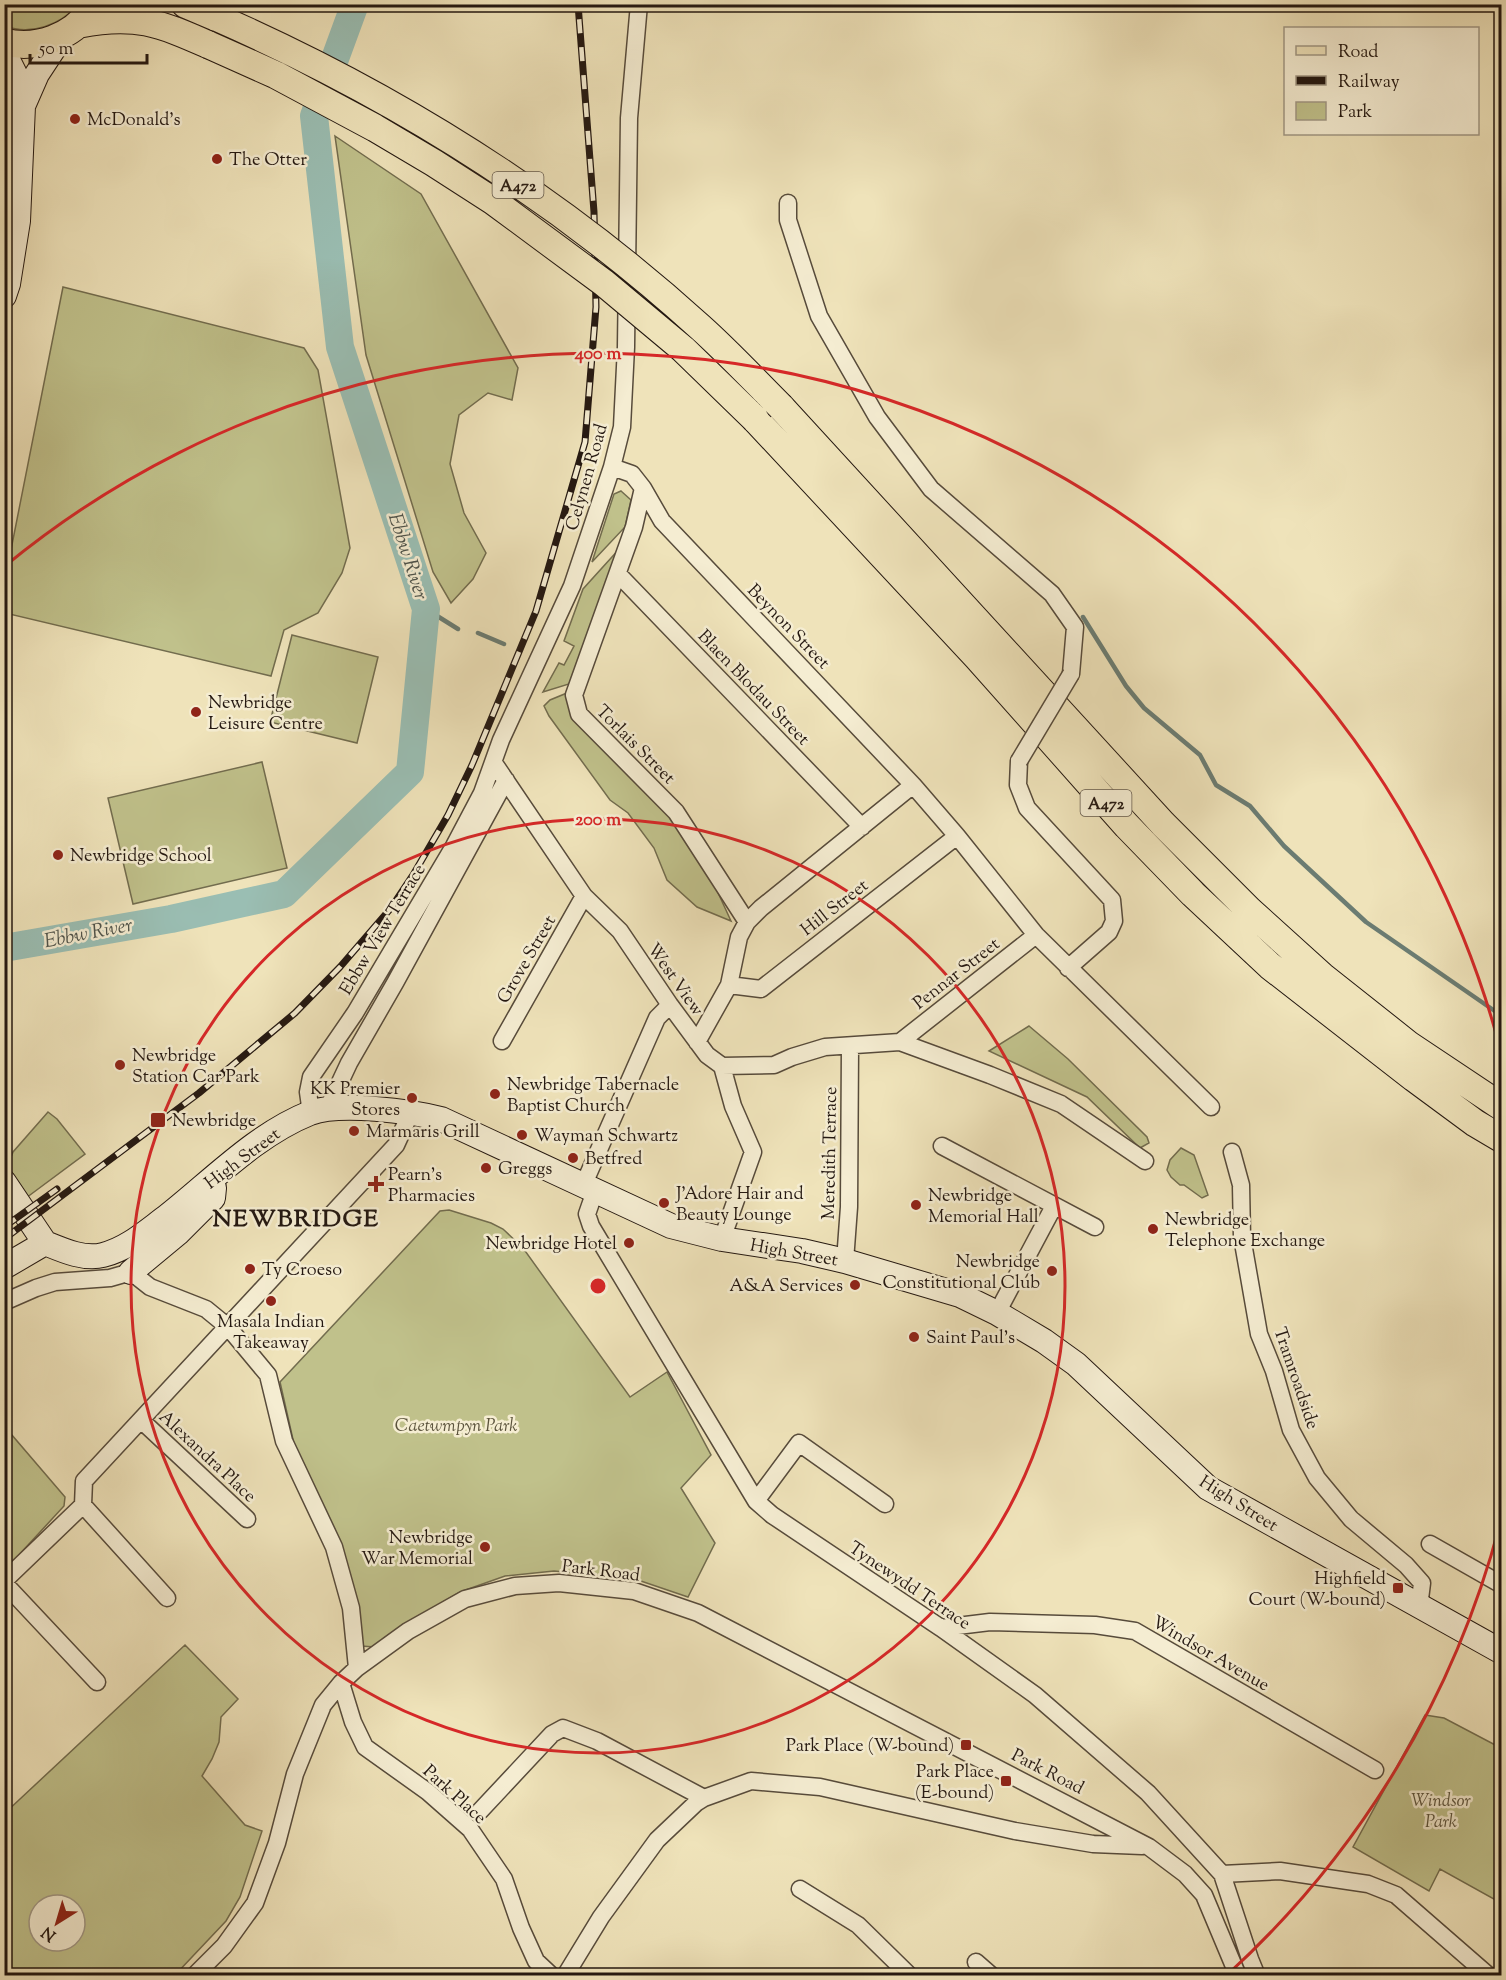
<svg xmlns="http://www.w3.org/2000/svg" width="1506" height="1980" viewBox="0 0 1506 1980" font-family="'Sorts Mill Goudy',serif">
<rect width="100%" height="100%" fill="#efe3ba"/>
<filter id="stains"><feTurbulence type="fractalNoise" baseFrequency=".00333" numOctaves="4"/><feColorMatrix values="0 0 0 0 .2 0 0 0 0 .09 0 0 0 0 .02 0 0 0 .5 -.17"/></filter>
<radialGradient id="worn" r=".72"><stop offset=".6" stop-color="#630" stop-opacity="0"/><stop offset="1" stop-color="#630" stop-opacity=".3"/></radialGradient>
<!-- green -->
<path fill="#c0c18b" stroke="#726c4e" stroke-width="1.5" fill-rule="evenodd" d="M4,5h74c-18,20 -47,31 -73,21z
M335,136l86,58 97,174 -6,32 -24,-7 -29,22 -9,49 14,49 22,40 -13,26 -22,24 -18,-31 -67,-217z
M63,287l241,61 14,22 32,178 -8,25 -24,40 -34,17 -13,46 -266,-63v-33z
M621,491l10,9 -6,27 -33,35 22,-68z
M621,547l-52,137 -26,8 16,-29 5,2 10,-19 -10,-5 19,-52z
M292,635l86,22 -21,86 -87,-21z
M567,693l103,121 44,70 17,37 -34,-14 -30,-27 -13,-32 -26,-35 -18,-13 -61,-84 -5,-10 6,-6z
M262,762l25,106 -154,36 -25,-106z
M1029,1026l39,33 79,78 2,6 -9,5 -53,-51 -98,-46z
M48,1112l9,7 28,35 -59,44 -18,-33 5,-13z
M1181,1148l13,7 14,40 -6,3 -18,-13h-4l-9,-8 -4,-7 3,-10z
M449,1210l42,13 12,6 20,19 107,149 37,-25 44,83 -30,33 34,55 -27,54 -53,-18 -81,-8 -49,5 -45,16 -72,43 -12,12 -16,-1 -66,-202 -14,-62 160,-171z
M5,1432l6,2 54,63 -1,9 -59,64z
M185,1645l53,54 -17,18 -2,25 -7,17 -10,17 43,49 17,6 -22,66 -14,24 -51,54h-170v-162zM39,1905h36v36h-36z
M1425,1715l19,3 57,30v155l-61,-34 -11,22 -76,-44z"/>
<g fill="none" stroke-linecap="round" stroke-linejoin="round">
<!-- stream -->
<path stroke="#6b7c72" stroke-width="4.5" d="M426,609l32,20
M1083,617l43,69 18,22 56,47 16,30 34,21 34,40 82,76 136,94
M478,633l26,11"/>
<!-- river -->
<path stroke="#9abeb3" stroke-width="28" d="M4,948l167,-29 113,-25 126,-122 16,-163 -86,-262 -26,-231 41,-112"/>
<defs>
<path id="street" d="M788,203v17l31,96 58,101 54,72 121,105 23,33 -4,47
M612,467l20,7 11,14 -9,39 -60,168 5,19 97,98 71,110 -8,15 -10,48 -32,57
M643,488l19,33 251,264 44,51 79,99 175,172
M618,574l244,253
M1019,761l-1,24 9,23 85,92 2,21 -5,11 -41,36
M494,763l90,133 36,35 50,74 37,50 15,11 11,40 20,46 -31,87
M747,922l14,-14 152,-123
M729,985l32,4 196,-153
M502,1041l82,-145
M900,1042l136,-107
M722,1066l52,-1 18,-8 33,-10 75,-5 90,33 71,29 84,57
M327,1110l22,-47 46,-80 111,-203
M311,1113l-3,-21 3,-15 44,-64 99,-167 28,-53 19,-53 71,-154 40,-119 10,-40 4,-80 3,-229 10,-114
M942,1146l153,81
M1232,1152l9,33 1,52 17,97 15,37 17,59 26,48 34,41 55,46 16,18 -3,24
M583,1186l74,-168 13,-13
M595,1191l-8,23 4,12 165,275 16,14 169,113 94,67 113,98 74,81 28,85 7,17
M845,1261l4,-54 1,-161
M4,1302l32,-14 19,-6 55,-4 21,-6 19,15 56,22 22,18 40,48 16,66 50,106 17,61 6,60
M997,1313l57,-107
M142,1421l105,98
M756,1501l43,-58 86,61
M1430,1544l72,41
M4,1581l79,-76
M4,1583l93,99
M167,1598l-84,-93 1,-24 312,-336 15,-33
M941,1628l49,-6 105,3 40,6 240,139
M341,1683l12,39 12,25 63,45 42,37 34,50 17,49 15,33 16,15
M480,1811l72,-77 11,-6 34,13 107,57
M1222,1874l58,-3 88,13 28,11 93,81
M800,1889l58,36 52,51
M976,1962l16,14
M194,1976l30,-30 31,-43 22,-60 18,-69 28,-69 18,-22 16,-15 51,-37 57,-32 50,-13 44,-3 75,8 64,22 451,234 36,27 19,21 34,81
M565,1976l36,-59 56,-77 39,-37 8,-5 47,-17 69,6 195,44 78,13 49,2"/>
<path id="secondary" d="M4,52l14,28 5,26 -5,115 -10,63 -4,12
M23,106l14,-32 25,-38
M4,1182l41,61
M45,1243c17,7 39,17 58,12 24,-6 43,-23 62,-37 46,-36 90,-83 145,-105 30,-11 100,-2 131,6l230,107 51,13 80,12 43,10 115,34 37,18 47,28 32,23 132,124 294,164
M4,1267l41,-24
M131,1272l47,-39 35,-35 1,-10"/>
<path id="primary" d="M185,4l33,14
M80,24c55,-11 79,-1 129,21
M4,42c33,8 68,-5 87,-32
M781,407l382,417 86,86 73,66 87,69 93,62
M755,419l222,238 150,169 66,68 77,72 144,112 61,45 27,16"/>
</defs>
<!-- street casing -->
<use href="#street" stroke="#574b3b" stroke-width="19"/>
<!-- secondary casing -->
<use href="#secondary" stroke="#241811" stroke-width="26"/>
<!-- primary casing -->
<use href="#primary" stroke="#241811" stroke-width="29"/>
<!-- street -->
<use href="#street" stroke="#f5edd2" stroke-width="16"/>
<!-- secondary -->
<use href="#secondary" stroke="#f5edd2" stroke-width="24"/>
<!-- primary -->
<use href="#primary" stroke="#efe3ba" stroke-width="27"/>
<defs>
<path id="rail" d="M4,1227l53,-38
M4,1239l195,-146 96,-80 45,-46 51,-59 22,-33 35,-60 24,-50 64,-154 49,-169 11,-135 -2,-95 -16,-208"/>
</defs>
<!-- rail casing -->
<use href="#rail" stroke="#241811" stroke-width="7"/>
<!-- rail -->
<use href="#rail" stroke="#f5edd2" stroke-width="4.5" stroke-dasharray="14" stroke-linecap="butt"/>
<defs>
<path id="street-bridge" d="M1019,761l52,-87"/>
<path id="primary-bridge" d="M218,18c175,77 340,180 482,309 28,25 54,53 81,80
M209,45l67,30 99,53 59,35 59,38 111,82 79,66 72,70"/>
</defs>
<!-- street-bridge casing -->
<use href="#street-bridge" stroke="#574b3b" stroke-width="19" stroke-linecap="butt"/>
<!-- primary-bridge casing -->
<use href="#primary-bridge" stroke="#241811" stroke-width="29" stroke-linecap="butt"/>
<!-- street-bridge -->
<use href="#street-bridge" stroke="#f5edd2" stroke-width="16"/>
<!-- primary-bridge -->
<use href="#primary-bridge" stroke="#efe3ba" stroke-width="27"/>
</g>
<!-- distance rings -->
<g fill="none" stroke="#d62828" stroke-width="3">
<circle cx="598" cy="1286" r="467"/>
<path d="M1501 1520A933 933 0 0 1 1228 1974M5 566A933 933 0 0 1 1501 1052"/>
</g>
<!-- markers -->
<g fill="#8f2418" stroke="#f5edd2" stroke-width="2">
<circle cx="75" cy="119" r="6"/>
<circle cx="217" cy="159" r="6"/>
<circle cx="196" cy="712" r="6"/>
<circle cx="58" cy="855" r="6"/>
<circle cx="120" cy="1065" r="6"/>
<circle cx="495" cy="1094" r="6"/>
<circle cx="412" cy="1098" r="6"/>
<rect x="150" y="1112" width="16" height="16" rx="3"/>
<circle cx="354" cy="1131" r="6"/>
<circle cx="522" cy="1135" r="6"/>
<circle cx="573" cy="1158" r="6"/>
<circle cx="486" cy="1168" r="6"/>
<path d="M373 1175h6v6h6v6h-6v6h-6v-6h-6v-6h6z"/>
<circle cx="664" cy="1203" r="6"/>
<circle cx="916" cy="1205" r="6"/>
<circle cx="1153" cy="1229" r="6"/>
<circle cx="629" cy="1243" r="6"/>
<circle cx="250" cy="1269" r="6"/>
<circle cx="1052" cy="1271" r="6"/>
<circle cx="855" cy="1285" r="6"/>
<circle cx="271" cy="1301" r="6"/>
<circle cx="914" cy="1337" r="6"/>
<circle cx="485" cy="1547" r="6"/>
<rect x="1392" y="1582" width="12" height="12" rx="3"/>
<rect x="960" y="1739" width="12" height="12" rx="3"/>
<rect x="1000" y="1775" width="12" height="12" rx="3"/>
</g>
<g text-anchor="middle" stroke-width="5" stroke-linejoin="round" paint-order="stroke">
<!-- shield labels -->
<g fill="#f5edd2" stroke="#63584b" stroke-width="1.5">
<rect x="492.5" y="172" width="51" height="26" rx="4.5"/>
<rect x="1080.5" y="790" width="51" height="26" rx="4.5"/>
</g>
<g font-size="16" font-weight="bold" fill="#241811">
<text x="518" y="191">A472</text>
<text x="1106" y="809">A472</text>
</g>
<!-- poi labels -->
<g font-size="18" fill="#241811" stroke="#f5edd2" text-anchor="start">
<text x="87" y="125">McDonald's</text>
<text x="229" y="165">The Otter</text>
<text x="208" y="708">Newbridge<tspan x="208" dy="21">Leisure Centre</tspan></text>
<text x="70" y="861">Newbridge School</text>
<text x="132" y="1061">Newbridge<tspan x="132" dy="21">Station Car Park</tspan></text>
<text x="507" y="1090">Newbridge Tabernacle<tspan x="507" dy="21">Baptist Church</tspan></text>
<text x="400" y="1094" text-anchor="end">KK Premier<tspan x="400" dy="21">Stores</tspan></text>
<text x="172" y="1126">Newbridge</text>
<text x="366" y="1137">Marmaris Grill</text>
<text x="534" y="1141">Wayman Schwartz</text>
<text x="585" y="1164">Betfred</text>
<text x="498" y="1174">Greggs</text>
<text x="388" y="1180">Pearn's<tspan x="388" dy="21">Pharmacies</tspan></text>
<text x="676" y="1199">J'Adore Hair and<tspan x="676" dy="21">Beauty Lounge</tspan></text>
<text x="928" y="1201">Newbridge<tspan x="928" dy="21">Memorial Hall</tspan></text>
<text x="1165" y="1225">Newbridge<tspan x="1165" dy="21">Telephone Exchange</tspan></text>
<text x="617" y="1249" text-anchor="end">Newbridge Hotel</text>
<text x="1040" y="1267" text-anchor="end">Newbridge<tspan x="1040" dy="21">Constitutional Club</tspan></text>
<text x="262" y="1275">Ty Croeso</text>
<text x="843" y="1291" text-anchor="end">A&amp;A Services</text>
<text x="271" y="1327" text-anchor="middle">Masala Indian<tspan x="271" dy="21">Takeaway</tspan></text>
<text x="926" y="1343">Saint Paul's</text>
<text x="473" y="1543" text-anchor="end">Newbridge<tspan x="473" dy="21">War Memorial</tspan></text>
<text x="1386" y="1584" text-anchor="end">Highfield<tspan x="1386" dy="21">Court (W-bound)</tspan></text>
<text x="954" y="1751" text-anchor="end">Park Place (W-bound)</text>
<text x="994" y="1777" text-anchor="end">Park Place<tspan x="994" dy="21">(E-bound)</tspan></text>
</g>
<!-- street labels -->
<g font-size="18" fill="#241811" stroke="#f5edd2">
<text transform="translate(586 477) rotate(-74)" y="6">Celynen Road</text>
<text transform="translate(789 626) rotate(46)" y="6">Beynon Street</text>
<text transform="translate(754 687) rotate(46)" y="6">Blaen Blodau Street</text>
<text transform="translate(636 744) rotate(45)" y="6">Torlais Street</text>
<text transform="translate(834 907) rotate(-38)" y="6">Hill Street</text>
<text transform="translate(382 929) rotate(-59)" y="6">Ebbw View Terrace</text>
<text transform="translate(526 959) rotate(-60)" y="6">Grove Street</text>
<text transform="translate(956 973) rotate(-38)" y="6">Pennar Street</text>
<text transform="translate(676 979) rotate(55)" y="6">West View</text>
<text transform="translate(829 1153) rotate(-89)" y="6">Meredith Terrace</text>
<text transform="translate(242 1158) rotate(-37)" y="6">High Street</text>
<text transform="translate(794 1252) rotate(10)" y="6">High Street</text>
<text transform="translate(1297 1378) rotate(71)" y="6">Tramroadside</text>
<text transform="translate(208 1456) rotate(43)" y="6">Alexandra Place</text>
<text transform="translate(1239 1503) rotate(32)" y="6">High Street</text>
<text transform="translate(601 1570) rotate(7)" y="6">Park Road</text>
<text transform="translate(910 1585) rotate(34)" y="6">Tynewydd Terrace</text>
<text transform="translate(1211 1653) rotate(30)" y="6">Windsor Avenue</text>
<text transform="translate(1048 1771) rotate(27)" y="6">Park Road</text>
<text transform="translate(455 1794) rotate(42)" y="6">Park Place</text>
</g>
<!-- park labels -->
<g font-size="18" font-style="italic" fill="#5b533c" stroke="#f5edd2">
<text x="456" y="1431">Caetwmpyn Park</text>
<text x="1441" y="1806">Windsor<tspan x="1441" dy="21">Park</tspan></text>
</g>
<!-- water labels -->
<g font-size="20" font-style="italic" fill="#4d524a" stroke="#f5edd2">
<text transform="translate(409 556) rotate(72)" y="7">Ebbw River</text>
<text transform="translate(88 932) rotate(-11)" y="7">Ebbw River</text>
</g>
<!-- district labels -->
<g font-size="24" font-weight="bold" letter-spacing="1.5" fill="#241811" stroke="#f5edd2">
<text x="296" y="1226">NEWBRIDGE</text>
</g>
</g>
<circle cx="598" cy="1286" r="9" fill="#d62828" stroke="#f5edd2" stroke-width="3"/>
<g font-size="18" text-anchor="middle" font-weight="bold" fill="#d62828" stroke="#f5edd2" stroke-width="5" stroke-linejoin="round" paint-order="stroke">
<text x="598" y="359">400 m</text>
<text x="598" y="825">200 m</text>
</g>
<!-- margin -->
<rect width="1506" height="1980" fill="none" stroke="#efe3ba" stroke-width="24"/>
<rect x="6" y="6" width="1494" height="1968" fill="none" stroke="#241811" stroke-width="3"/>
<rect x="12" y="12" width="1482" height="1956" fill="none" stroke="#241811" stroke-width="1.5"/>
<!-- legend -->
<rect x="1284" y="27" width="195" height="108" fill="#f5edd2" stroke="#a19885" stroke-width="1.5"/>
<rect x="1296" y="46" width="30" height="9" fill="#efe3ba" stroke="#a19885" stroke-width="1.5"/>
<text x="1338" y="57" font-size="18" fill="#241811">Road</text>
<rect x="1296" y="76" width="30" height="9" fill="#241811" stroke="#a19885" stroke-width="1.5"/>
<text x="1338" y="87" font-size="18" fill="#241811">Railway</text>
<rect x="1296" y="102" width="30" height="18" fill="#c0c18b" stroke="#a19885" stroke-width="1.5"/>
<text x="1338" y="117" font-size="18" fill="#241811">Park</text>
<!-- north arrow -->
<g transform="translate(57 1923) rotate(217)"><circle r="28" fill="#f5edd2" stroke="#a19885" stroke-width="1.5"/>
<path d="M0-4.5L10 22L0 15L-10 22Z" fill="#8f2418"/>
<text y="-9" font-size="16" font-weight="bold" text-anchor="middle" fill="#241811">N</text>
</g>
<!-- scale -->
<path d="M30 54v9h117v-9" fill="none" stroke="#241811" stroke-width="3"/>
<text x="39" y="54" font-size="18" fill="#241811" stroke="#f5edd2" stroke-width="4.5" paint-order="stroke">50 m</text>
<rect width="100%" height="100%" filter="url(#stains)"/>
<rect width="100%" height="100%" fill="url(#worn)"/>
</svg>
